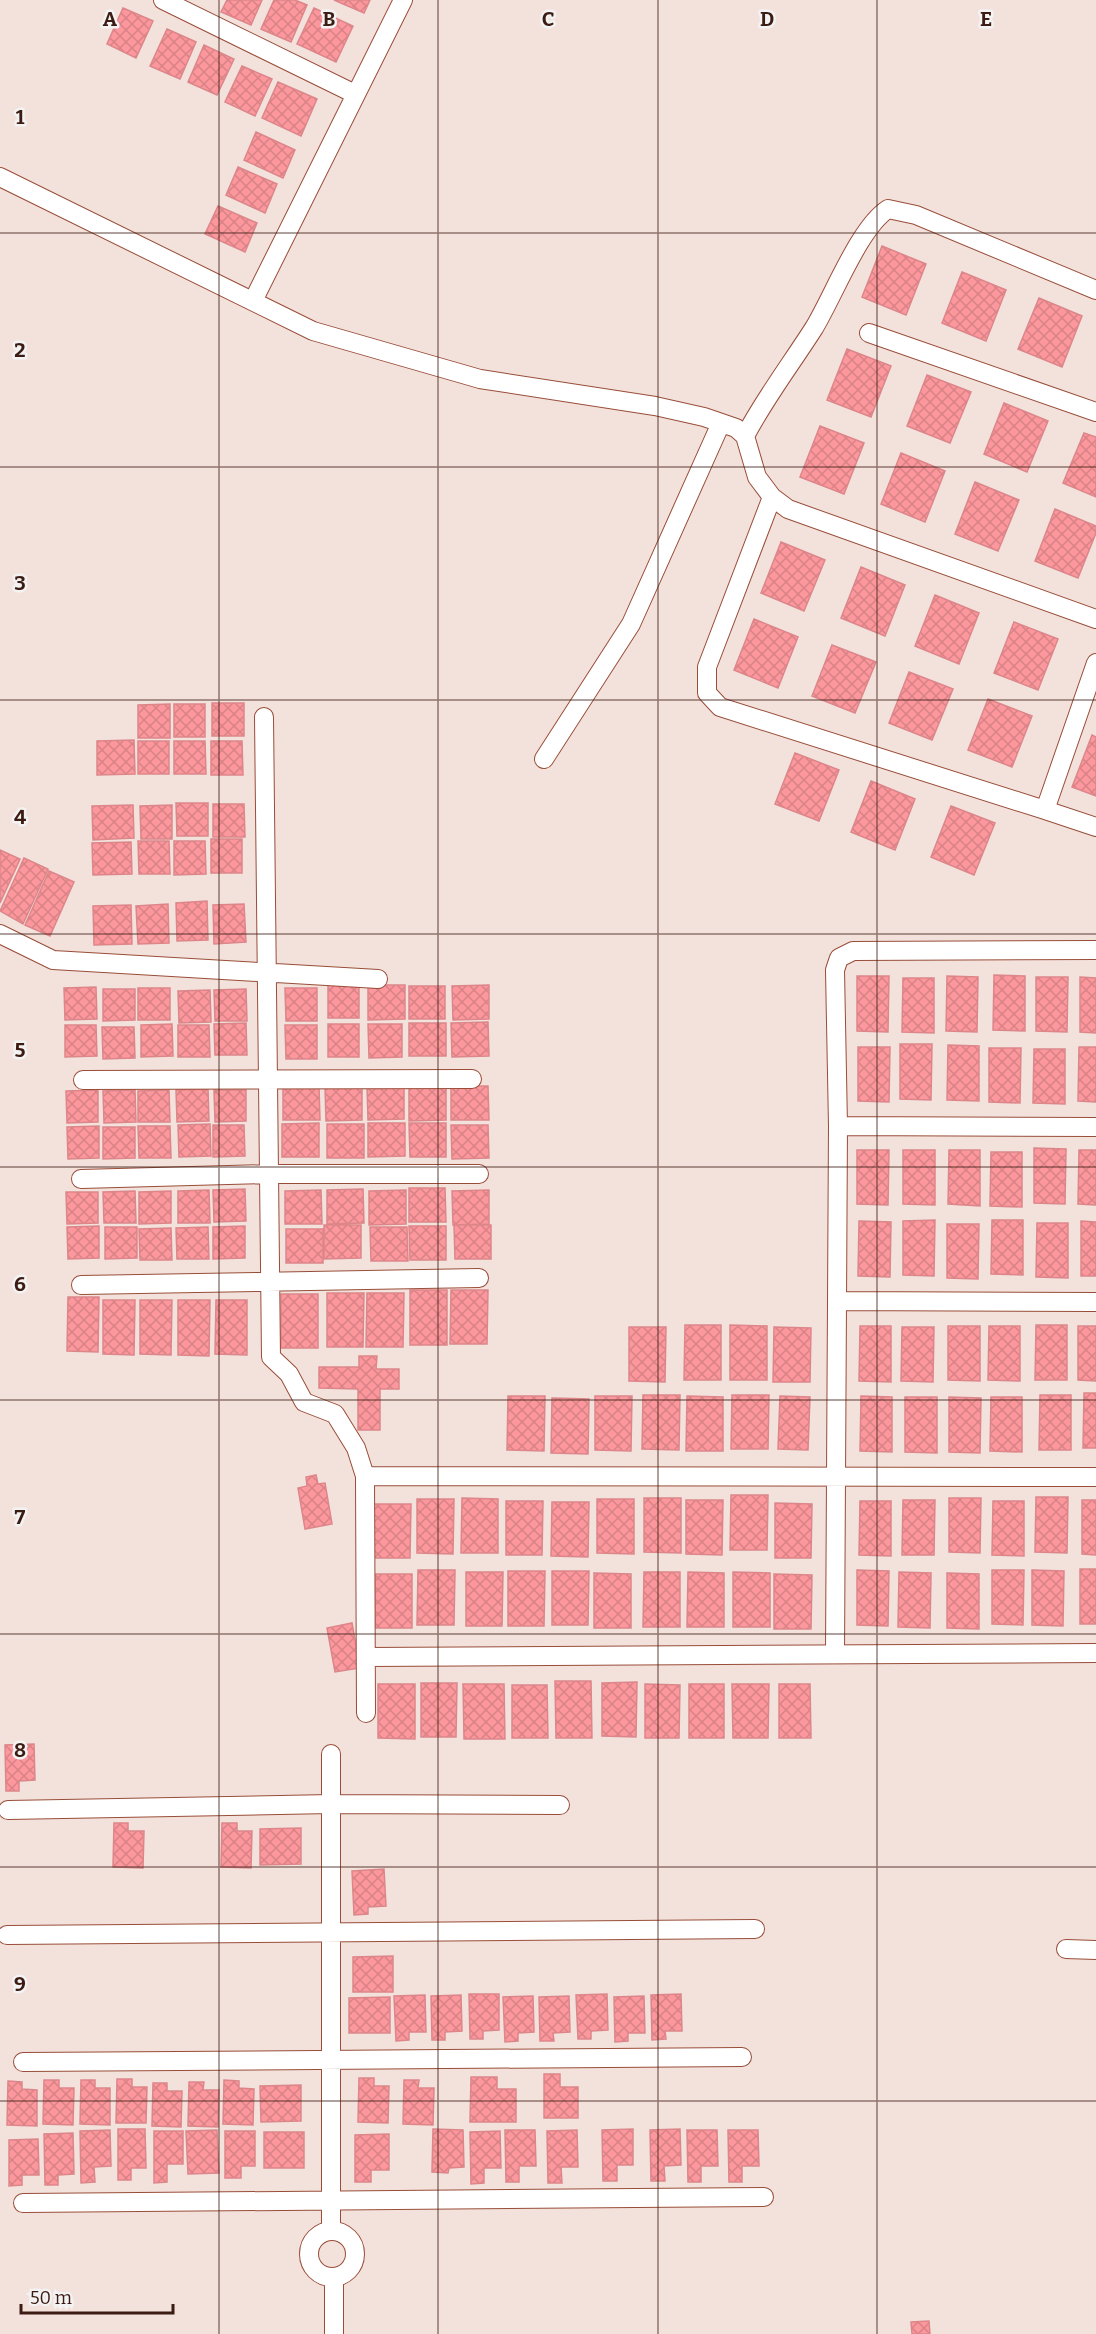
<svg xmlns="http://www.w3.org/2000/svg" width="1096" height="2334" viewBox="0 0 1096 2334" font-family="Bitter,serif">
<defs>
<pattern id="building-cross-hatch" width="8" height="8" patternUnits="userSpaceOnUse" patternTransform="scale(1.5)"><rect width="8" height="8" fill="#fc989d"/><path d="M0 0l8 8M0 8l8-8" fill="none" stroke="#d98286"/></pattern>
</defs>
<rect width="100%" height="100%" fill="#f3e1dc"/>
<!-- building -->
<path fill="url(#building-cross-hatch)" stroke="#dd868a" stroke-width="1.5" d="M227,0h35l-11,25 -30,-13z
M274,0h21l12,5 -16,37 -30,-13z
M334,0h36l-6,13z
M123,8l30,13 -17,37 -29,-14z
M314,8l39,18 -17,36 -39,-18z
M167,29l29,13 -16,37 -30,-13z
M204,45l30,14 -17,36 -29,-13z
M242,66l30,13 -17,37 -30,-14z
M278,82l39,17 -16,37 -39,-18z
M256,132l39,18 -12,28 -39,-18z
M238,167l39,17 -12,29 -39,-18z
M218,206l39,17 -12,29 -40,-18z
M882,246l44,18 -20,51 -44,-18z
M962,272l44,18 -20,51 -44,-18z
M1039,298l43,18 -20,51 -44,-18z
M847,349l44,17 -20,51 -44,-17z
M927,375l44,17 -21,51 -43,-17z
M1004,403l44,18 -21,51 -43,-18z
M820,426l44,17 -20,51 -44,-17z
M1084,433l12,4v60l-33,-14z
M901,453l44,18 -20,51 -44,-18z
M975,482l44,18 -21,51 -43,-17z
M1055,509l41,17v7l-18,45 -43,-17z
M781,542l44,18 -21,51 -43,-18z
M861,567l44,18 -20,51 -44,-18z
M935,595l44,18 -20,51 -44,-18z
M754,619l44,18 -20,51 -44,-18z
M1014,622l44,17 -20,51 -44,-17z
M832,645l44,17 -21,51 -43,-17z
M909,672l44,17 -21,51 -43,-17z
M988,699l44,17 -20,51 -44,-17z
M212,703h32v33h-32z
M170,704v34h-32v-33z
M174,704h31v33h-31z
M1092,735l4,2v59l-24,-9z
M134,740l1,34 -38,1v-34z
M138,741h31v33h-31z
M174,741h31l1,33h-32z
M211,741h31l1,34h-32z
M795,753l44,17 -20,51 -44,-17z
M871,781l44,18 -20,51 -44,-18z
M176,803h32v33h-31z
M213,804h31l1,33h-32z
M133,805l1,33 -41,2 -1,-34z
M172,805v34h-31l-1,-33z
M951,806l44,17 -21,52 -43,-18z
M211,839h31v34h-31z
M138,841h31l1,33h-31z
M174,841h31l1,33 -32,1z
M131,842l1,32 -39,1 -1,-32z
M0,850l20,9 -20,44z
M24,858l24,11 -25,55 -23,-13z
M49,871l25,11 -24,54 -25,-11z
M207,901l1,39 -31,1 -1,-38z
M168,904l1,39 -31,1 -2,-38z
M244,904l2,38 -32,2 -1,-39z
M131,905l1,39 -38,1 -1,-39z
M994,975l31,1v55l-32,-1z
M857,976h32l-1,56 -31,-1z
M947,976l31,1 -1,55 -31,-1z
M1036,977h32l-1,55 -31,-1z
M1080,977l16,1v55l-16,-1z
M903,978h31v55l-32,-1z
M359,984v34h-31v-33z
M368,985h37v34l-37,1z
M489,985v34l-36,1 -1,-34z
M409,986h36v33h-36z
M96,987l1,32 -32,1 -1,-32z
M138,988h32v32h-32z
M285,988h32v33h-31z
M103,989h32v31l-32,1z
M246,989l1,32h-32l-1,-31z
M210,990l1,32 -32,1 -1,-32z
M488,1022l1,34 -37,1 -1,-34z
M246,1023l1,32h-32l-1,-31z
M409,1023h37v33h-37z
M172,1024l1,32 -32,1v-32z
M328,1024h31v33h-31z
M368,1024h34v33l-33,1z
M65,1025h31l1,31 -32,1z
M178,1025h31l1,32h-32z
M285,1025h32v34h-31z
M102,1027h32l1,31 -32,1z
M900,1044h32l-1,56 -31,-1z
M948,1045l31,1v55l-32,-1z
M858,1047h32l-1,55 -31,-1z
M1079,1047h17v55l-18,-1z
M989,1048h32l-1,55 -31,-1z
M1034,1049h31v55l-32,-1z
M404,1085v34l-36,1 -1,-34z
M319,1086l1,34h-37v-33z
M362,1086v34l-36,1 -1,-34z
M451,1086h37l1,34h-38z
M409,1087h37v33l-37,1z
M208,1089l1,32 -32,1 -1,-32z
M98,1090v32l-31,1 -1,-32z
M135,1090l1,32 -32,1 -1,-32z
M169,1090l1,32h-32v-31z
M214,1090h32v31l-31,1z
M319,1123v34h-37v-33z
M368,1123h37v33l-37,1z
M409,1123h37v34h-36z
M210,1124l1,32 -32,1 -1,-32z
M327,1124h37v34h-37z
M213,1125h31l1,31 -32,1z
M451,1125h37l1,33 -37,1z
M99,1126v32l-31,1 -1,-32z
M138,1126h32l1,32h-32z
M103,1127h32v31l-32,1z
M1034,1148l32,1 -1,55 -31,-1z
M857,1150h32l-1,55 -31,-1z
M903,1150h32v55l-32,-1z
M949,1150h31v56l-32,-2z
M1079,1150h17v55l-18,-1z
M991,1152h31v55l-32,-1z
M409,1188h36l1,34h-37z
M245,1189l1,32 -32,1 -1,-32z
M363,1189l1,34 -37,1v-34z
M209,1190l1,33h-32v-32z
M321,1190l1,34h-37v-33z
M406,1190v34l-37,1v-34z
M489,1190v34l-36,1 -1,-34z
M135,1191l1,32h-32l-1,-31z
M171,1191v32l-32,1v-32z
M66,1192h32v31l-31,1z
M935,1220l-1,56 -31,-1v-54z
M992,1220h31v55l-32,-1z
M859,1221l32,1 -1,55 -32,-1z
M1081,1221l15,1v54h-15z
M1037,1223h31v55l-32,-1z
M947,1224h32l-1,55 -31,-1z
M324,1225h37v33l-37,1z
M454,1225h37v34h-36z
M99,1226v32l-31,1 -1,-32z
M245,1226v32l-32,1v-32z
M409,1226h37v34h-36z
M105,1227h32v31l-32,1z
M208,1227l1,32h-32l-1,-31z
M370,1227h37l1,34h-37z
M171,1228l1,32h-32l-1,-31z
M286,1229h37v34h-37z
M410,1290h37v55h-37z
M451,1290h37l-1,54h-37z
M327,1293h37l-1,54h-36z
M367,1293h37l-1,54h-37z
M281,1294h37v54h-37z
M68,1297h31l-1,55 -31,-1z
M103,1300h32l-1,55 -31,-1z
M140,1300h32l-1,55 -31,-1z
M178,1300h32l-1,56 -31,-1z
M216,1300h31v55l-32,-1z
M685,1325h36v55h-37z
M730,1325l37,1v54h-37z
M1036,1325h31v55h-32z
M860,1326h31v56l-32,-1z
M948,1326h32v55l-32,-1z
M989,1326h31v55l-32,-1z
M1078,1326h18v55l-18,-1z
M629,1327h37l-1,55 -36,-1z
M774,1327l37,1 -1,54h-37z
M902,1327h32l-1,55 -32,-1z
M359,1356h18l-1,13h23v20h-19v41h-22v-41l-39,-1v-21h40z
M1084,1393h12v55h-13z
M643,1395h37l-1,55 -37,-1z
M732,1395h37l-1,54h-37z
M1040,1395h31v55h-32z
M508,1396h37l-1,55 -37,-1z
M595,1396h37l-1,55 -36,-1z
M687,1396l36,1v54h-37z
M780,1396l30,1 -2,53 -30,-1z
M861,1396l31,1v55l-32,-1z
M905,1397h32v56l-32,-1z
M949,1397l32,1 -1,55 -31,-1z
M991,1397h31v55l-32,-1z
M552,1398l37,1 -1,55 -37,-1z
M316,1475l2,9 7,-1 7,41 -27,5 -7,-41 9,-2 -1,-9z
M731,1495h37l-1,55h-37z
M1036,1497h32l-1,56 -32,-1z
M462,1498l36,1v54h-37z
M644,1498h37v55l-37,-1z
M949,1498h32l-1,55 -31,-1z
M417,1499h37l-1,55 -36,-1z
M597,1499h37v55l-37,-1z
M686,1500h37l-1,55 -36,-1z
M903,1500h32l-1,55h-32z
M1082,1500h14v55l-14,-1z
M506,1501h37l-1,54h-36z
M860,1501h31v55l-32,-1z
M993,1501h31v55l-32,-1z
M552,1502h37l-1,55 -37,-1z
M775,1503l37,1 -1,54h-36z
M374,1504h37l-1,54h-37z
M1080,1569h16v55h-16z
M418,1570h37l-1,55h-37z
M857,1570l32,1 -1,55 -31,-1z
M992,1570h32l-1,55 -31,-1z
M1032,1570l32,1 -1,55 -31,-1z
M508,1571h37l-1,55h-36z
M552,1571h37l-1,54h-36z
M466,1572h37l-1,54h-36z
M644,1572h36v55h-37z
M688,1572l36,1v54h-37z
M733,1572l37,1v54h-37z
M899,1572l32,1 -1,55 -32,-1z
M594,1573l37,1v54h-37z
M947,1573l32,1v55l-32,-1z
M375,1574h37v54h-37z
M774,1574l38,1 -1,54h-37z
M352,1623l8,45 -25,4 -8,-44z
M555,1681h36l1,57h-36z
M637,1682l-1,55 -34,-1v-53z
M421,1683h36l-1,54h-35z
M378,1684h37v55l-37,-1z
M463,1684h41l1,55h-41z
M645,1684l35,1 -1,53h-34z
M689,1684h35v54h-35z
M732,1684h37l-1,54h-35z
M779,1684h31l1,54h-32z
M512,1685h35l1,53h-36z
M34,1744l1,36 -16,1v10h-13l-1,-46z
M114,1823h14v8h16l-1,37 -30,-1z
M222,1823h15v8h15l-1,37 -30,-1z
M301,1828v36l-41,1v-36z
M384,1869l2,37 -18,1v7l-14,1 -2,-44z
M393,1956v36h-40v-35z
M469,1994h30v36l-16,1v8h-13z
M607,1994l1,36 -17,1v8h-13l-2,-44z
M681,1994l1,37h-17l1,8 -14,1 -1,-45z
M425,1995l1,37h-17v8l-13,1 -2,-45z
M461,1995l1,36 -17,1v8h-13l-1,-44z
M533,1996l1,36 -16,1v8l-13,1 -2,-45z
M569,1996l1,36 -17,1 1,8h-14l-1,-44z
M644,1996l1,37h-17v8l-13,1 -1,-45z
M390,1997v36h-41v-35z
M544,2074h16v13h18v31h-34z
M471,2077h26v12h19v33h-46z
M359,2078h15v8h15l-1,37 -30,-1z
M117,2079h15v8h15l-1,36h-30z
M44,2080h15v8h15l-1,37 -30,-1z
M81,2080h14v8h15v37l-30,-1z
M224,2080l15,1v7l15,1 -1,36 -30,-1z
M404,2080h15l-1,8h16l-1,37 -30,-1z
M8,2081l14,1v7l15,1v36l-30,-1z
M189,2082h15l-1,8h16l-1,37 -30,-1z
M153,2083h14v8h15l-1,36 -29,-1z
M301,2085v36l-40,1 -1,-36z
M118,2129h27l1,39h-15v12h-13z
M433,2129l30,1 1,37 -15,1 -1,5 -16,-1z
M633,2129v36h-16v16h-14l-1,-51z
M680,2129l1,36 -17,1 1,15h-14l-1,-51z
M110,2130l1,36 -17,1 1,15 -14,1 -1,-52z
M217,2130l2,43 -31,1 -2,-43z
M505,2130h30l1,36h-17v16h-13z
M577,2130l1,37h-17l1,16h-14l-1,-52z
M687,2130h30l1,36h-17v16h-13z
M728,2130h30l1,36h-17v16h-13z
M154,2131h29v33h-16v18l-13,1z
M225,2131h30v35h-14v12h-16z
M500,2131l1,37h-17v15l-13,1 -1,-52z
M264,2132h40v36h-40z
M73,2133l1,41 -16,1v10h-13l-1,-51z
M389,2134v36h-18v12h-16v-47z
M38,2139l1,36h-17v10l-13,1v-46z
M929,2321l1,13h-18l-1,-12z"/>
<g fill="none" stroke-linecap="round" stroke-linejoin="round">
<defs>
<path id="street" d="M163,0l192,94
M0,177l313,154 167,48 175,27 49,11 32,11 9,8 12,41 15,20 16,12 308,110
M253,301l150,-301
M869,333l227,79
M745,436c20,-38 46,-72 69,-108 20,-33 45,-100 74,-119l28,6 180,75
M772,497l-65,170v26l13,14 325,103 51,-147
M264,717l7,640 18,17 15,28 31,12 21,34 9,28 1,237
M544,759l87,-135 90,-201
M1045,810l51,17
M0,934l53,26 325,19
M83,1080l389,-1
M838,1126l258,1
M81,1179l188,-5h210
M81,1285l398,-7
M837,1301l259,1
M365,1476l731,1
M835,1654l3,-528 -3,-156 4,-12 14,-7 243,-1
M366,1657l730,-4
M331,1754v477
M8,1810l323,-6 229,1
M7,1935l748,-6
M1066,1949l30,1
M23,2062l719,-5
M23,2203l741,-6
M309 2254a23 23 0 1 1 46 0a23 23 0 1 1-46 0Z
M334,2334v-57"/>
</defs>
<!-- street casing -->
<use href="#street" stroke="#994d38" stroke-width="20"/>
<!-- street -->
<use href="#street" stroke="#fff" stroke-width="18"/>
</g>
<!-- grid -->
<path fill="none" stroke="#3c1c12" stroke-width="1.5" stroke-opacity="0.55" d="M219,0v2334M438,0v2334M658,0v2334M877,0v2334M0,233h1096M0,467h1096M0,700h1096M0,934h1096M0,1167h1096M0,1400h1096M0,1634h1096M0,1867h1096M0,2101h1096"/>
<g font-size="20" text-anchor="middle" font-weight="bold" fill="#3c1c12" stroke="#f3f3f3" stroke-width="5" stroke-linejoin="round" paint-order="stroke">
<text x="110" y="26">A</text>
<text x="329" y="26">B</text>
<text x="548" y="26">C</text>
<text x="767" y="26">D</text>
<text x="986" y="26">E</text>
<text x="20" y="124">1</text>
<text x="20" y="357">2</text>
<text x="20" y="590">3</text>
<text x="20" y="824">4</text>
<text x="20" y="1057">5</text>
<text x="20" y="1291">6</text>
<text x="20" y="1524">7</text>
<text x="20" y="1757">8</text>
<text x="20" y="1991">9</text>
</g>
<!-- scale -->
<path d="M21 2304v9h152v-9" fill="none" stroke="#3c1c12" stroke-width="3"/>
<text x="30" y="2304" font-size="18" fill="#3c1c12" stroke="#f3f3f3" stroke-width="4.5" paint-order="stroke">50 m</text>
</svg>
